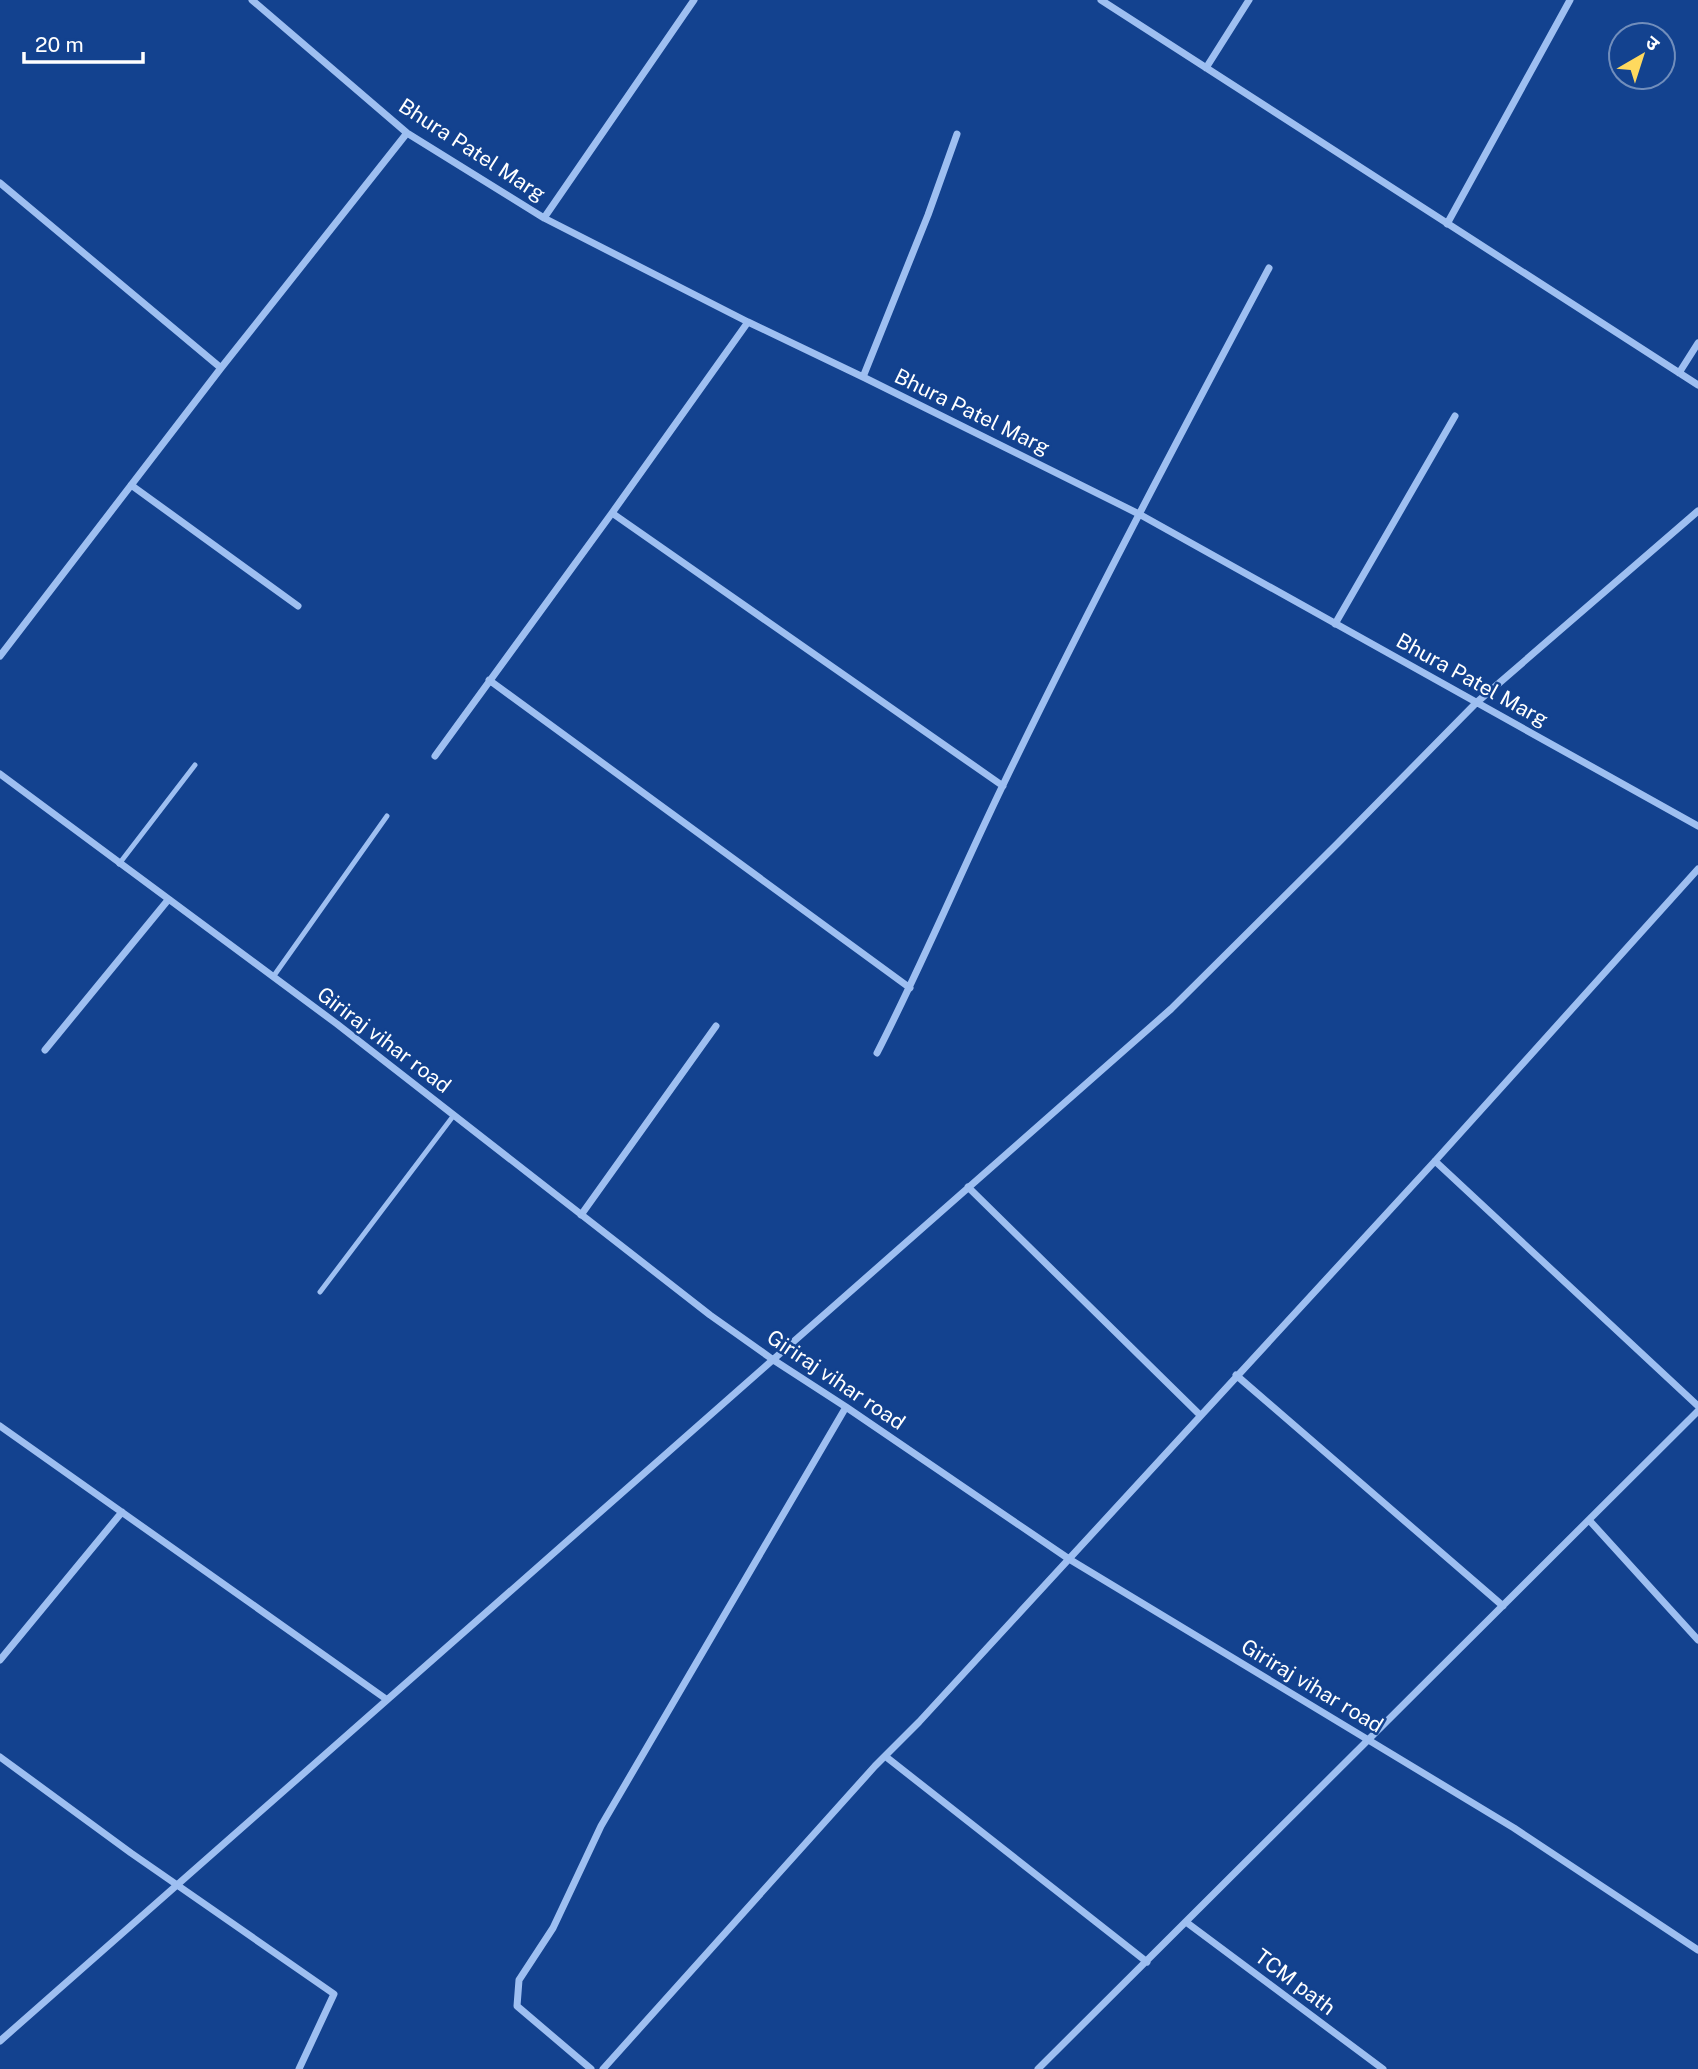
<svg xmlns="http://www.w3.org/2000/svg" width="1698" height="2069" viewBox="0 0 1698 2069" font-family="'Public Sans','Noto Sans Devanagari',sans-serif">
<rect width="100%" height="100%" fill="#13428f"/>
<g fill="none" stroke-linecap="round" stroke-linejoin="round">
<!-- lane -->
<path stroke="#9ebff1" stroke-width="5" d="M119,864l76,-99
M273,977l114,-161
M320,1292l134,-177"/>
<!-- street -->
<path stroke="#9ebff1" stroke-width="7" d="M252,0l155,133 137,85 204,104 115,55 276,137 559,312
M1101,0l597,385
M1206,68l43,-68
M0,183l221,185
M544,218l150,-218
M1447,224l123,-224
M1679,373l19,-30
M863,377l65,-162 29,-81
M131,485l167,121
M612,513l391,273
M1335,624l120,-208
M0,656l221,-288 186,-235
M489,680l421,308
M435,756l177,-243 136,-191
M0,774l337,250 373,291 62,44 74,48 223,152 445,269 184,122
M45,1050l123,-150
M877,1053c45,-88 83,-179 126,-268 84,-174 175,-346 266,-517
M1435,1161l263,245
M968,1187l232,228
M581,1215l135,-189
M1236,1375l267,231
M0,1426l386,273
M1589,1520l109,120
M0,1660l122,-148
M885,1756l262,206
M0,1757l131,96 203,141 -35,75
M1186,1922l197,147
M0,2041l1171,-1032 167,-166 138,-140 222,-192
M591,2069l-74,-63 2,-26 34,-52 48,-102 245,-419
M603,2069l272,-303 44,-44 516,-561 263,-292
M1038,2069l660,-658"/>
</g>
<g text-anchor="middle" stroke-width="5" stroke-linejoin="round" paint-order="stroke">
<!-- street labels -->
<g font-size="21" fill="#fff" stroke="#13428f">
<text transform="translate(472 150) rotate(33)" y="7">Bhura Patel Marg</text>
<text transform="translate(972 412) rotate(26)" y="7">Bhura Patel Marg</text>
<text transform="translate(1472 680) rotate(29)" y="7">Bhura Patel Marg</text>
<text transform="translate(384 1040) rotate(37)" y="7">Giriraj vihar road</text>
<text transform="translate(836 1380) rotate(34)" y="7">Giriraj vihar road</text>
<text transform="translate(1312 1686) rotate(31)" y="7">Giriraj vihar road</text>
<text transform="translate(1295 1982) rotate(37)" y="7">TCM path</text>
</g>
</g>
<!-- north arrow -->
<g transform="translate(1642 56) rotate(39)"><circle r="33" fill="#13428f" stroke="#718ebc" stroke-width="2"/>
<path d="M0-5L12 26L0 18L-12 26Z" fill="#ffd95e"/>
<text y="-10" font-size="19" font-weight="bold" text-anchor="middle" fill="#ffffff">उ</text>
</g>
<!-- scale -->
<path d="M24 52v10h119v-10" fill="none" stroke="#ffffff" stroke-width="3.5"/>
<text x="35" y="52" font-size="21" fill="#ffffff" stroke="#13428f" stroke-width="5" paint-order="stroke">20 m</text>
</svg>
